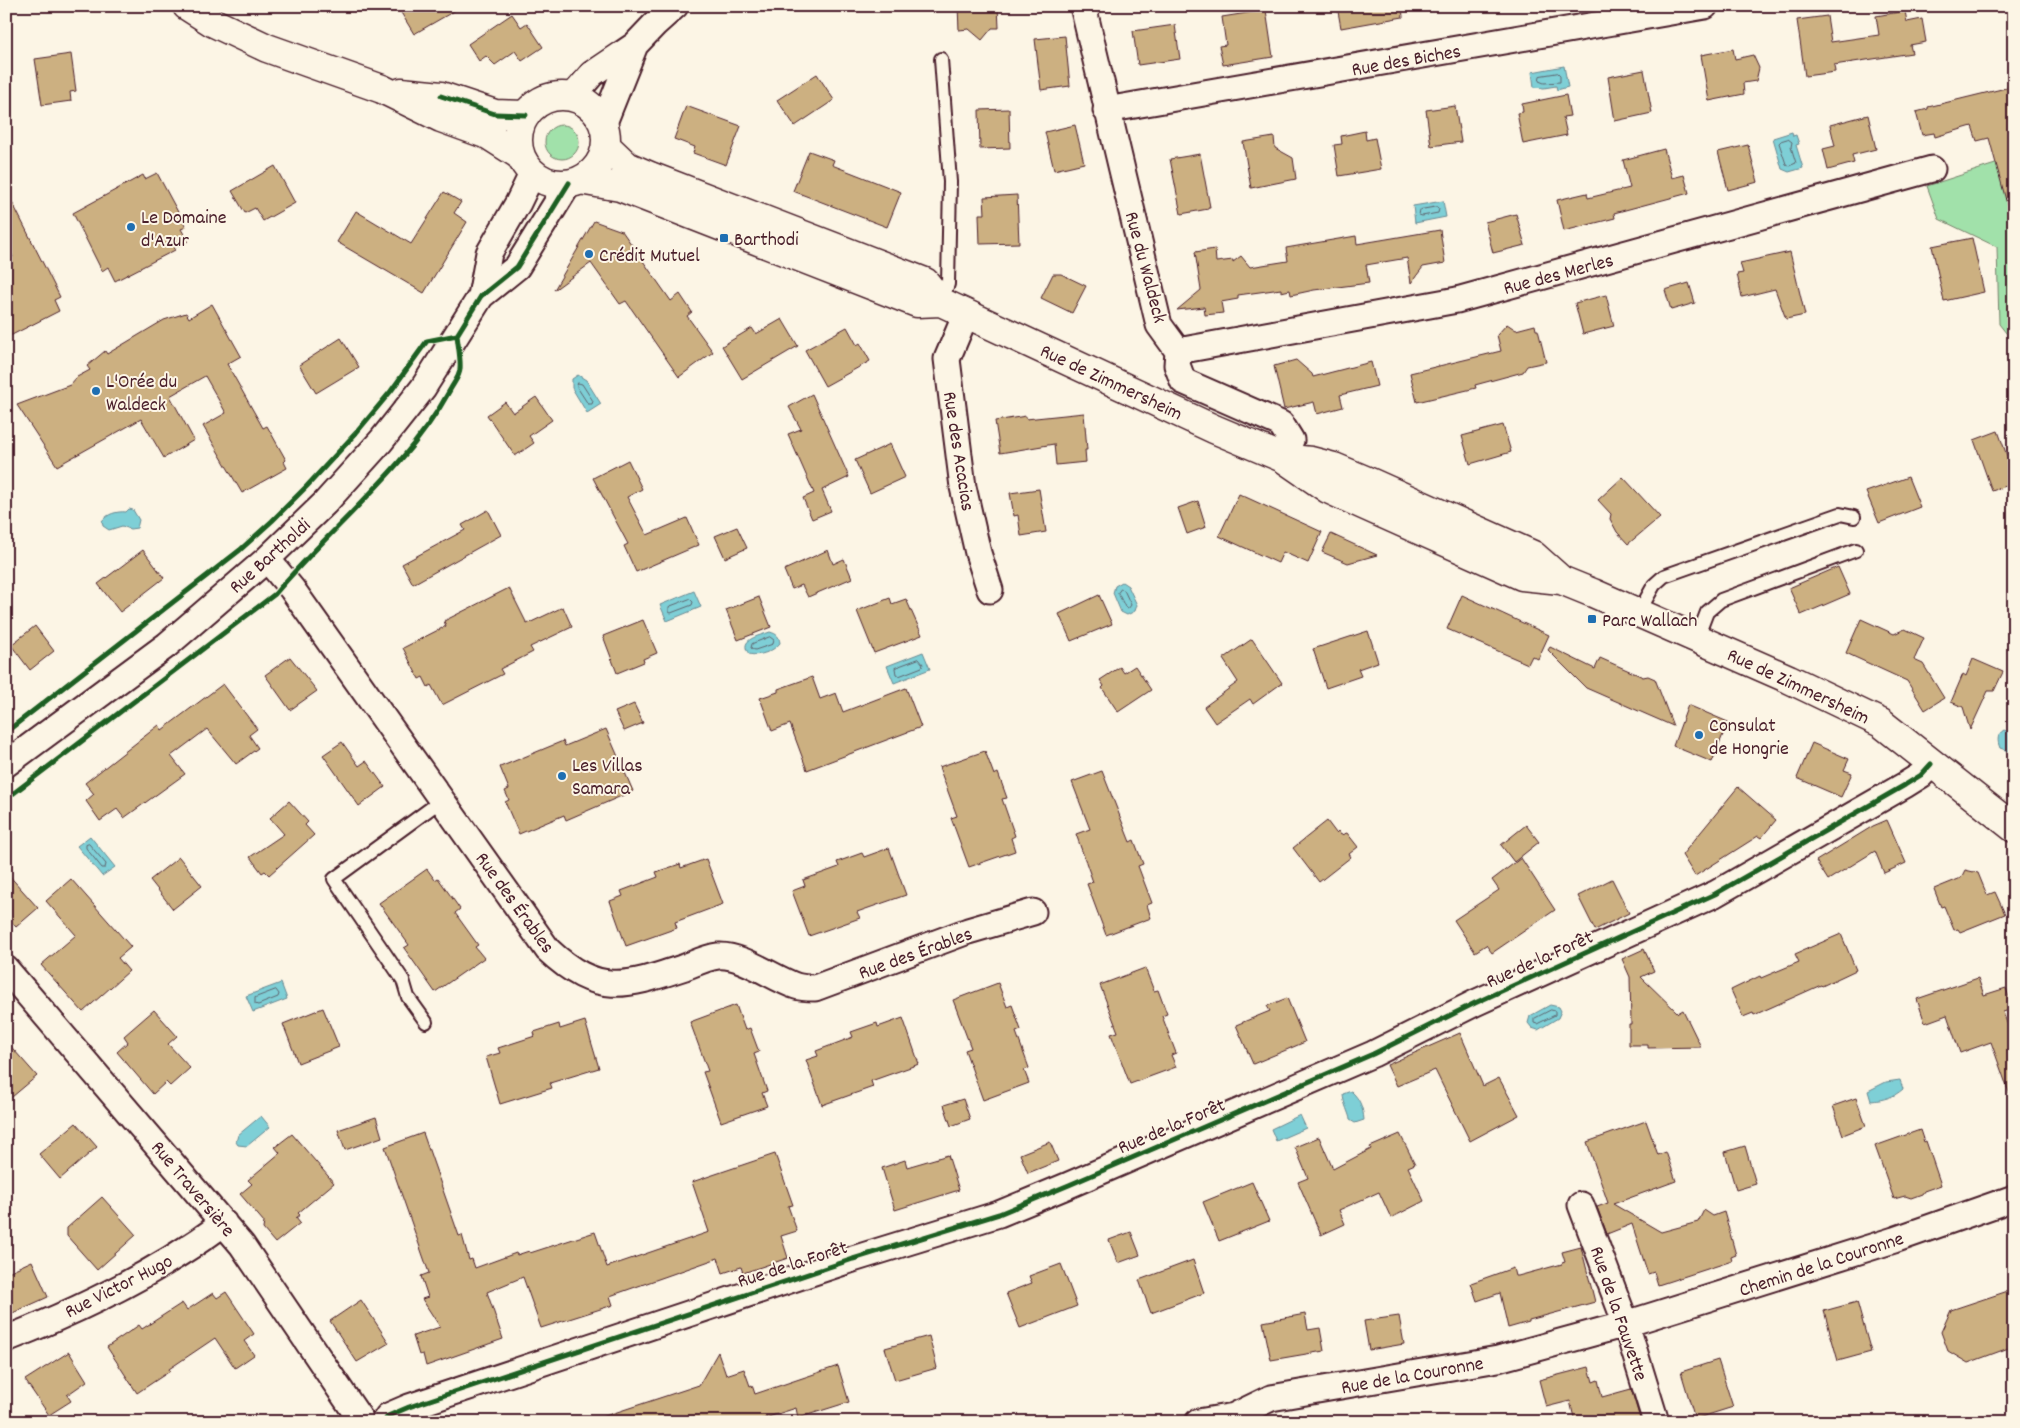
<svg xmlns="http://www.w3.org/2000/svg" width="2020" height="1428" viewBox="0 0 2020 1428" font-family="Dekko,sans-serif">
<rect width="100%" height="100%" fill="#fcf5e5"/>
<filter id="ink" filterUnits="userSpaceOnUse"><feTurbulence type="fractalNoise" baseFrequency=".02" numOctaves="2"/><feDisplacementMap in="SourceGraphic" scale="10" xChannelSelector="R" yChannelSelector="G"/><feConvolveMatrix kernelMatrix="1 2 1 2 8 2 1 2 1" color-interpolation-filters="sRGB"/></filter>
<g filter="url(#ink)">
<!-- green -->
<path fill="#a1e1aa" stroke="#76806a" d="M545 142a17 17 0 1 1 34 0a17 17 0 1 1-34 0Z
M2014,158v185l-15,-19 -2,-77 -58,-28 -12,-33z"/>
<!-- water -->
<path fill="#7ecfd6" stroke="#698992" d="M1564,66l4,21 -11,3 -1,-4 -12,2 -10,-1 -2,-15z
M1792,132l1,4 3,-1 3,9 -3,1 7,23 -14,4 -7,-3 -9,-31z
M1443,201l3,16 -31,6 -2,-17z
M578,375l8,5 15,24 -14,9 -15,-25v-9z
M129,509l4,1 6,10 -2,8 -7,1 -8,-3 -13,4 -6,-4 -1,-5c5,-7 15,-10 24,-9z
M1122,582l6,4 9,19 -2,6 -8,4 -6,-3 -8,-19 2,-7z
M694,591l7,16 -34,14 -7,-16z
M770,632c7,2 9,4 10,11 -6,8 -21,14 -31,11 -11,-15 10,-18 21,-22z
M923,652l7,17 -36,14 -7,-17z
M2004,730l10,4v19l-14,-5c-3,-7 -3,-14 4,-18z
M90,836l25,31 -13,9 -25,-30z
M281,983l6,16 -34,13 -7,-16z
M1550,1005l9,2 2,4 -3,7 -20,12 -6,-2 -4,-5 2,-7z
M1900,1080l3,9c-9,8 -19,11 -32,12l-3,-10 18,-9z
M1351,1091c9,8 12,17 13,29l-9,3 -5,-3c0,-5 -7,-17 -7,-26z
M1300,1115l6,13 -30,13 -5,-12z
M261,1116l9,11 -23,19 -9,-1 -2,-3 2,-7z"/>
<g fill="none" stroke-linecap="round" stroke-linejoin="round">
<!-- shore -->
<path stroke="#5f656f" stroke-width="1" d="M1558,73l2,2v7l-16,1 -5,-2 1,-5z
M1788,139l4,3 -1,5 5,16 -7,3 -3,-2 -7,-21 2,-2z
M1437,207l2,2 -1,4 -16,3 -3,-1 1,-5z
M578,383l4,1 11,17 -1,3h-4l-11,-17z
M1121,589l3,1 7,15 -3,4 -3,-2 -7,-14z
M690,599l3,3 -1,3 -21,8 -2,-1v-5z
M770,637l4,3 -1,4 -18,6 -4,-2 1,-4z
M919,659l4,5 -1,3 -23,9 -3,-2 -1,-6z
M89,844l17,20 -1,4h-3l-16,-20v-3z
M276,990l3,4 -1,3 -20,8 -3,-1v-6z
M1551,1010l4,1v4l-18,9 -3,-1v-4z"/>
</g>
<!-- building -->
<path fill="#ccb081" stroke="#4a1f2b" d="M397,6h66l-49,28z
M958,6h40l1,22h-7l-10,12 -13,-11 -10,1z
M1337,6h65l1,11 -62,11z
M1266,10l7,47 -50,8 -4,-19 7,-1 -4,-28z
M1905,11l2,11 15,-3 4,23 -16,3 2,8 -78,12 1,7 -30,4 -8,-56 30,-4 4,26 48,-7 -3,-19z
M512,14l9,13 6,-4 16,24 -21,14 -7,-10 -20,14 -9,-9 -7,5 -11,-17z
M1175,25l5,34 -42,6 -5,-34z
M1065,36l5,50 -29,4 -6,-51z
M1733,49l2,10 18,-4 6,13 -3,13 -13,2 1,11 -35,7 -8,-46z
M71,54l5,37 -6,1 1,9 -29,4 -7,-46z
M1644,70l8,43 -37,8 -7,-44z
M817,74l17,26 -39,26 -18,-26z
M2014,86v117l-7,1 -18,-66 -12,3 -5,-15 -37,11 -1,-4 -12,2 -6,-23 12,-3v-2z
M1566,95l4,21 -7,1 4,18 -44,9 -6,-31 6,-1 -1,-8z
M686,106l55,20 -15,39 -33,-12 2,-6 -21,-8z
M1455,106l6,36 -30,4 -5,-36z
M1009,109l1,39 -30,1 -1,-39z
M1868,115l8,34 -24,6 2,8 -26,7 -5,-21 12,-3 -5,-21z
M1075,125l9,38 -30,7 -9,-38z
M1365,131l1,9 9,-2 6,31 -42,7 -5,-31 8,-1 -1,-8z
M1274,137l1,11 18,10 3,21 -45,9 -8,-46z
M1748,145l10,37 -30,8 -10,-38z
M1664,149l8,29 12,-3 5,18 -75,20 1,5 -51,13 -7,-31 30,-7 1,5 42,-10 -7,-28z
M809,151l25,9 -2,5 69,27 -14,35 -94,-36z
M1200,154l10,53h-2v2l-27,5 -11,-55z
M275,166l20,37 -32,18 -8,-13 -10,5 -13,-22z
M157,173l29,54 -5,2 7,12 -14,7 1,2 -60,31 -7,-14 -6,4 -29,-58 70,-38 2,4z
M6,190l54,107 -6,3 5,11 -53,27v-78l7,-3 -7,-15z
M444,192l17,10 -7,11 13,9 -43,71 -87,-51 19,-31 55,33z
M1017,195l2,48 -39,1 -1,-30h6l-1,-17z
M1516,214l9,31 -32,8 -8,-31z
M594,221l28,10 49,70 9,-7 12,18 -5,4 26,36 -34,25 -53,-76 -6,3 -29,-41 -37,27z
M1440,230l5,33 -22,4 -12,16 -4,-25 -41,7 3,18 -55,7 -23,5 -1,-5 -9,2v-3l-43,6v4l-17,3 2,11 -18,2 -1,-8 -27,3 24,-20 -6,-38 20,-3 1,13 17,-2v2l8,-6 9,11 38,-6 -2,-13 70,-12 1,8z
M1972,238l12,54 -40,9 -12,-55z
M1790,252l15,63 -19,4 -11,-30 -33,8 -5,-23 6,-1 -3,-10z
M1053,274h8l25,12 -14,27 -31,-15z
M1689,283l6,20 -24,7 -6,-20z
M1606,295l8,31 -31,8 -8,-31z
M212,304l29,52 -14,8 36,64 4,-2 19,34 -2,2 3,6 -45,25 -39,-67 23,-13 -21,-37 -35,20 24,44 -30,18 -23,-39 -84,47 -40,-61 53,-20 7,-8 13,-7 -3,-4 18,-15 2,3 57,-34 22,-7 3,5z
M782,319l16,27 -56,33 -20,-33 30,-18 4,6z
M1507,324l9,6 19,-5 1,5h2l8,32 -19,4 -4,6 -48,13 1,3 -59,14 -7,-29 91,-22 -4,-16z
M847,327l10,18 3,-2 10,18 -45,25 -20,-36z
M341,338l18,29 -43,26 -17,-28z
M1296,360l16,14 1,3 58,-15 6,24 -37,9 3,12 -26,7 -3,-12 -30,7 -10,-43z
M812,394l37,83 -27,13 9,21 -19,8 -9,-21 11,-5 -26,-59 13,-5 -12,-22z
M536,397l16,23 -23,16 5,7 -19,13 -28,-41 18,-13 8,11z
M1084,413l3,37h-2l1,12 -30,3 -2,-21 -54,9 -5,-32 31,-5v3z
M1503,425l8,27 -41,12 -8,-28z
M1998,431l16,44v8l-22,8 -18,-51z
M890,444l15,33 -35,16 -15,-33z
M628,460l14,29 -15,8 20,38 40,-17 12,27 -63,27 -12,-26 4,-2 -35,-66z
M1623,477l37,40 -32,27 -11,-12 -7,-13 1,-5 -13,-14z
M1908,477l12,30 -41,16 -13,-31z
M1039,489l7,43 -25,4 -3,-21 -4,1 -4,-23z
M1239,494l83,38 -14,31 -25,-11 -5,11 -59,-27z
M1198,501l8,26 -19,7 -9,-26z
M488,510l13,25 -88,49 -11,-20 63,-34 -3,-5z
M737,527l10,21 -22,10 -10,-22z
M1331,534l46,21 -29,8 -26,-11z
M143,550l21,28 -44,34 -22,-28z
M828,550l5,14 11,-5 8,19 -44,19 -6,-12 -10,4 -8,-19z
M1838,567l12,27 -49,21 -12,-27z
M509,588l18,36 36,-17 9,20 -42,20 3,5 -33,17 3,5 -61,31 -11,-20 -3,2 -5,-10 -4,2 -16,-31 43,-22 -2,-5z
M1099,595l13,29 -41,17 -12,-27z
M1462,595l87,40 -11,24 -6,-3 -4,8 -81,-35z
M759,597l12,30 -33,13 -12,-30z
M890,598l2,6 14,-5 16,36 -48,18 -17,-42z
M1861,619l33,15 11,-5 19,9 -10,22 9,4 21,34 -19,12 -18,-29 -61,-28z
M643,620l14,33 -14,6 1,3 -27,11 -14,-37z
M35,626l19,25 -24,19 -19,-25z
M1368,631l10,31 -20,7 3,7 -35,12 -13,-39z
M1252,639l30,44 -29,21 -3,-5 -35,24 -11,-16 34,-25 -15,-23z
M1550,647l45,22 5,-11 43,19 5,-1 7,3 18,47 -87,-38 -38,-38z
M290,657l27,34 -27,19 -25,-35z
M1973,659l30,13 -9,19h-6l-18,39 -7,-23 -12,-5 12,-28 3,2z
M1135,666l16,24 -33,22 -16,-24 2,-2 -4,-6 20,-13 4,6z
M812,677l8,22 16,-6 7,19 63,-24 15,39 -114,43 -17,-46 -18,7 -12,-33 18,-6v-3z
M223,684l34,45 -8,6 9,13 -22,16 -29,-35 -36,27 14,18 -61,44 -7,-9 -17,12 -14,-20 8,-7 -9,-11 74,-58 3,5z
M634,704l9,19 -19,8 -9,-19z
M1688,705l40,17 -16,40 -39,-16z
M606,729l27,62 -67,29 -2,-5 -45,19 -14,-32 4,-2 -4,-9 4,-2 -9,-22 63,-26 2,5z
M342,742l17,24 7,-5 19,26 -26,19 -36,-51z
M1812,743l37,16 -5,11 8,3 -11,24 -44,-19z
M985,751l9,24 4,-2 9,25 -5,1 13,37 -4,2 4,13 -46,16 -18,-49 6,-2 -18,-49z
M1102,771l28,71 4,-2 9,24 -5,2 14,37 -5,2 4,13 -45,17 -19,-51 6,-2 -17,-48 14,-5 -18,-47z
M1738,787l38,33 -15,18 -3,-2 -63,40 -13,-21z
M289,801l19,21 -3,3 9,10 -45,40 -4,-4 -3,2 -12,-16 34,-23 -14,-16z
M1887,820l19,43 -22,10 -9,-22 -47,29 -12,-19 57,-35z
M1327,821l9,12 2,-2 3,4 6,-2 11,14 -9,7 2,3 -32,25 -26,-34z
M1526,825l13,17 -25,20 -13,-17z
M889,848l17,47 -49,17 3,6 -51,18 -17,-45 13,-5 -2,-6 36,-13 -2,-5 25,-9 2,4z
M179,857l23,29 -29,23 -23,-29z
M1521,858l34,52 -63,43 -6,-8 -11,7 -21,-32 45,-30 -7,-10z
M706,859l17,45 -48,18 2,6 -51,18 -16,-45 13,-5 -2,-5 37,-14 -2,-5 24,-8 1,4z
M427,869l8,11 3,-2 22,31 -5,4 23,32 -3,2 9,11 -49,34 -31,-44 5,-3 -30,-42z
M1965,870l13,3 9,22 8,-3 10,22 -45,18 -2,-3 -4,1 -10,-24 -3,1 -7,-18 27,-11z
M6,872l32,36 -22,19 -10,-11z
M71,879l60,68 -13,11 11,13 -46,41 -42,-47 35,-30 -30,-34z
M1612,879l17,34 -34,17 -17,-34z
M1841,934l15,36 -34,16 -1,-1 -67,30 -1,-2 -10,4 -12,-27 29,-14 1,2 38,-16 -4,-8z
M1644,949l10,22 -13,6 37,36 5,-3 18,37 -53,1v-3h-19v-21h2l-1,-47 -8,-18z
M1145,968l9,23 4,-1 9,24 -5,2 14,37 -5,2 5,12 -46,17 -19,-50 7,-2 -18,-47z
M1978,978l6,17 22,-7 7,21 -10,3 11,30v56h-3l-20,-56 -31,11 -13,-38 -22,8 -8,-24z
M998,983l9,24 5,-2 9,25 -5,2 13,36 -5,2 5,13 -46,17 -18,-50 6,-2 -18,-48z
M1287,998l18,44 -52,22 -17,-39 34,-14 -3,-5z
M736,1005l9,25 5,-2 9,24 -5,2 13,37 -5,2 5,13 -46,16 -18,-50 5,-1 -18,-49z
M323,1008l16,39 -41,16 -15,-39z
M154,1010l23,26 -9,8 22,24 -20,18 -4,-4 -13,12 -36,-42 11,-10 -4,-6z
M903,1018l16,46 -48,17 2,6 -51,18 -16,-45 12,-4 -2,-5 37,-14 -2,-5 26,-9 1,4z
M585,1021l14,47 -49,15 2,5 -52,16 -14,-47 14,-4 -2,-5 37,-12 -1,-4 25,-8 1,5z
M1460,1033l23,53 16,-8 20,37 -49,26 -35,-71 -38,16 -10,-21z
M6,1041l31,35 -31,26z
M1856,1098l10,28 -23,9 -10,-29z
M963,1099l7,20 -19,7 -7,-21z
M376,1117l6,20 -37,13 -7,-20z
M1646,1121l12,34 8,-3 10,29 -63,23 48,28 37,-10 6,-12 9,6 11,-4 12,43 -5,2 1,4 -74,24 -4,-13 -6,2 -16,-50 -25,10 -10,-27 11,-4 -21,-61z
M76,1123l21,24 -37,32 -21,-25z
M1920,1130l4,12 2,-1 15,44 -17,6 -2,3 -11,4 -6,-2 -11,3 -19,-53z
M423,1133l36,103 3,-1 7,25 3,-1 3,9 41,-15 1,2 12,-4 1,2 65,-21 12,35 102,-35 -17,-50 83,-28 18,51 -5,1 9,25 -16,5 7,22 -45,15 -2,-6 -18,6 -5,-15 -108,38 3,9 -72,23 -18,-51 -36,15 16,47 -77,27 -3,-12 -4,1 -6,-19 27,-9 -18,-28 6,-2 -7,-21 8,-3 -44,-126z
M292,1134l42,49 -36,30 2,2 -4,3 4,5 -25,20 -12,-14 1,-7 -24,-28 12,-10 -4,-4 32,-27 -5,-6z
M1400,1134l15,30 -7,3 16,34 -33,17 -12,-26 -40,18 6,14 -24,11 -23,-53 10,-4 -13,-31 24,-10 14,32 38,-20 -1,-2z
M1050,1142l8,19 -30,12 -8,-19z
M1745,1146l11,38 -20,6 -11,-38z
M948,1155l11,35 -64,20 -13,-42 23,-8 2,7z
M1252,1182l17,39 -50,20 -16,-39z
M102,1197l34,38 -39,35 -30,-34v-8z
M1131,1232l9,23 -22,8 -9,-23z
M1581,1247l14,55 -66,18v2l-21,6 -8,-35 -23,8 -6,-18 42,-15 2,8h3l44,-12v-1l3,-1 -3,-10z
M1193,1260l11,33 -53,20 -12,-33z
M32,1261l16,36 -42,19v-43z
M1061,1264l16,42 -57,22 -14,-35 26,-10 -3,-7z
M2014,1289v57l-46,17 -20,-12 -7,-19 10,-22z
M226,1292l28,42 -10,7 10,14 -19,13 -20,-30 -46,31 1,2 -33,22 -30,-46 32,-22 3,4 40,-26 5,7 26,-17 4,5z
M361,1300l28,43 -32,19 -27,-41z
M1857,1302l14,50 -33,9 -14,-50z
M1305,1314l3,16 12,-2 4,23 -53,9 -8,-38z
M1399,1316l5,28 -35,6 -5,-29z
M929,1336l8,32 -42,12 -10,-32z
M69,1352l18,29 -20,14 4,6 -22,14 -24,-35z
M718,1352l8,23 18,-6 6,17 2,-1 3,9 83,-28 11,36 -51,16 -2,-10 -43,14h-153l-1,-4 100,-33z
M1718,1360l15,47 -38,12 -14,-47z
M1589,1367l4,15 5,-2 4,17 29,-8 10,33h-66l-5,-21 -24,6 -7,-27z"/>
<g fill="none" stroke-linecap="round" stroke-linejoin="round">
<defs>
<path id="lane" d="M941,302l7,-18 2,-102 -9,-123
M1639,612l15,-27 10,-9 176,-62 14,3
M1697,638l10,-26 14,-12 135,-50
M426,1022l-18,-25 -5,-17 -69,-101 108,-79"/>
<path id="street" d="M1083,6l76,319 19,26 -1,14 6,16 98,43 10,16 -8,18
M572,97l20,-23 43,-29 20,-21 20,-18
M1106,110l599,-104
M603,125l32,-80
M481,296l8,-43 29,-50 15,-31
M966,314l-19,45 16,128 15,66 12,37
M1178,351l279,-51 475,-131
M267,559l25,30 256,361c50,47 79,36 137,17 10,-4 23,-10 33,-11 24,-2 56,23 78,30 6,2 13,2 19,2l153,-57 65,-19
M6,764l161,-119 100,-86 58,-56 56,-62 42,-53 58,-92 36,-29 52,-84
M6,969l236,276 120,177
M1581,1205l45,119 30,98
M6,1339c77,-30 152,-67 218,-116
M384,1422l4,-6 21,-9 444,-148 146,-45 70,-29 304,-131 102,-51 240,-109 190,-109 16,-10 10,-11
M1198,1422l36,-6 37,-18 227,-39 128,-35 268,-84 120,-42"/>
<path id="secondary" d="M187,6l25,16 55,26 115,41 59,29 47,17 33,21
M401,92l40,4 54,18 31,1
M518 140a44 44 0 1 1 88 0a44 44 0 1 1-88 0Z
M606,146l21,20 23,10 275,106 16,20
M580,180l40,7 297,116 24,-1 273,127 69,29 45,31 35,16 159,71 39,4 32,13 196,86 92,44 133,105
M1290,459l21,2 23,6 38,16 161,72 28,25"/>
</defs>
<!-- lane casing -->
<use href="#lane" stroke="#4a1f2b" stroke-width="16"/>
<!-- street casing -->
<use href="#street" stroke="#4a1f2b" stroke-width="29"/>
<!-- secondary casing -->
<use href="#secondary" stroke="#4a1f2b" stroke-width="31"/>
<!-- lane -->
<use href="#lane" stroke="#fcf5e5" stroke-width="12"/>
<!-- street -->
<use href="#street" stroke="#fcf5e5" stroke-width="25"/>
<!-- secondary -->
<use href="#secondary" stroke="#fcf5e5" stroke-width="28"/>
<defs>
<path id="cycleway" d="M441,96l54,18 31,1
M457,335l24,-39 36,-29 52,-84
M6,732l234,-182 32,-29 35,-35 49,-53 35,-42 36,-50 30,-6
M6,799l269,-205c57,-68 132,-125 175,-204 3,-6 10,-14 10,-21 1,-10 -2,-23 -3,-34
M384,1422l4,-6 21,-9 444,-148 146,-45 70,-29 304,-131 102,-51 240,-109 190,-109 16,-10 10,-11"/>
</defs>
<!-- cycleway casing -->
<use href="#cycleway" stroke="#fcf5e5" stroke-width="8"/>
<!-- cycleway -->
<use href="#cycleway" stroke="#1b5e20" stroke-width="5"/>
</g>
</g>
<!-- markers -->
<g fill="#1f6fb2" stroke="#fcf5e5" stroke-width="2">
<circle cx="131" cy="227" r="5"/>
<rect x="719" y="233" width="10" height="10" rx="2.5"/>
<circle cx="589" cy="254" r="5"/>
<circle cx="96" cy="391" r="5"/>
<rect x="1587" y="614" width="10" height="10" rx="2.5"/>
<circle cx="1699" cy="735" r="5"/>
<circle cx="562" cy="776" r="5"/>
</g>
<g text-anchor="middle" stroke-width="4" stroke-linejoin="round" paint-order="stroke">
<!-- street labels -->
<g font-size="20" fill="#4a1f2b" stroke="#fcf5e5">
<text transform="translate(1406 59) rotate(-10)" y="7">Rue des Biches</text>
<text transform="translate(1147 267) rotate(75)" y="7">Rue du Waldeck</text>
<text transform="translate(1558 273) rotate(-15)" y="7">Rue des Merles</text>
<text transform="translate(1112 381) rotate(25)" y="7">Rue de Zimmersheim</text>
<text transform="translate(960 451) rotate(81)" y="7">Rue des Acacias</text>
<text transform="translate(269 555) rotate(-42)" y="7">Rue Bartholdi</text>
<text transform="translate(1799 685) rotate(25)" y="7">Rue de Zimmersheim</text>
<text transform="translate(516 902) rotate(54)" y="7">Rue des Érables</text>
<text transform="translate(915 952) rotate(-20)" y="7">Rue des Érables</text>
<text transform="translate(1539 958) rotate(-24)" y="7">Rue de la Forêt</text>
<text transform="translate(1171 1125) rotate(-23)" y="7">Rue de la Forêt</text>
<text transform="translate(194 1188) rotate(50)" y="7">Rue Traversière</text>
<text transform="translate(792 1263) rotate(-18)" y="7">Rue de la Forêt</text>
<text transform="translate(1821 1263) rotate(-18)" y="7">Chemin de la Couronne</text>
<text transform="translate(118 1285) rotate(-27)" y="7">Rue Victor Hugo</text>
<text transform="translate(1620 1313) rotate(71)" y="7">Rue de la Fauvette</text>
<text transform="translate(1412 1374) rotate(-10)" y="7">Rue de la Couronne</text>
</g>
<!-- poi labels -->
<g font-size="20" fill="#4a1f2b" stroke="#fcf5e5" text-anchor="start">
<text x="141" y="223">Le Domaine<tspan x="141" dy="23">d'Azur</tspan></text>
<text x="734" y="245">Barthodi</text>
<text x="599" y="261">Crédit Mutuel</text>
<text x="106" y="387">L'Orée du<tspan x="106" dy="23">Waldeck</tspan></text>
<text x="1602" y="626">Parc Wallach</text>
<text x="1709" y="731">Consulat<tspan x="1709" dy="23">de Hongrie</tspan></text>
<text x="572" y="771">Les Villas<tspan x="572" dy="23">Samara</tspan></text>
</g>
</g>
<!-- margin -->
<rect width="2020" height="1428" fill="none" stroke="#fcf5e5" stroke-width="25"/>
<rect x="12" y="12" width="1995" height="1403" fill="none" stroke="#4a1f2b" stroke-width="2" filter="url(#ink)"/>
</svg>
